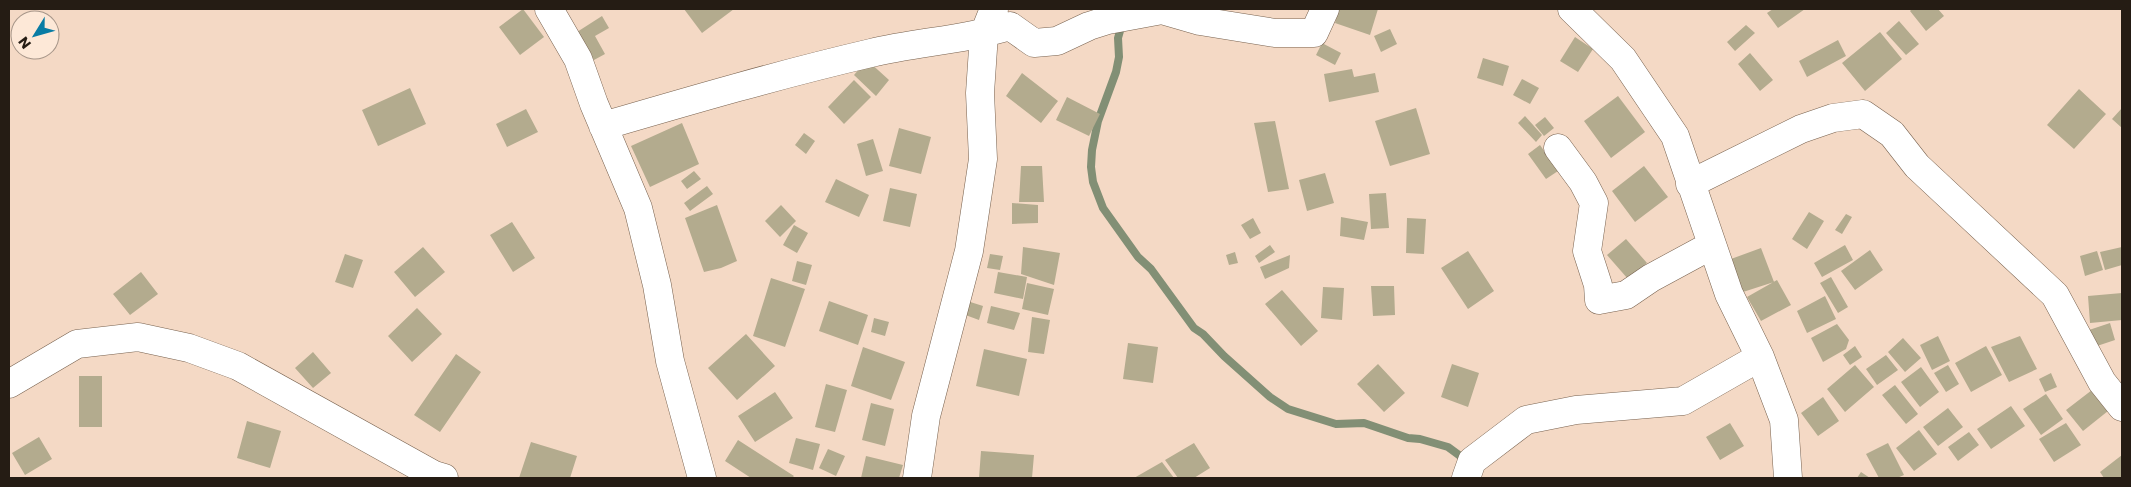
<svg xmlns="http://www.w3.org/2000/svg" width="2131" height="487" viewBox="0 0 2131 487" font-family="Poppins,sans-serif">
<rect width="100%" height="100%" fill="#f4d9c5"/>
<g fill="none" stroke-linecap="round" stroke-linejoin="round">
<!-- stream -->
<path stroke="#828f75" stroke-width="8" d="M1122,24l-4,14 1,19 -3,15 -18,49 -6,29 -1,17 2,15 10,26 35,49 13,12 43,59 9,6 21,22 46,41 18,12 48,15 28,-1 44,15 12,1 28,8 19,14"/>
</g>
<!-- building -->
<path fill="#b3ab8e" d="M523,9l21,28 -24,18 -21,-28z
M684,9h50l-32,24z
M1339,9h39l-8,26 -35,-12z
M1773,9h32l-27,19 -11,-15z
M1912,9h26l6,7 -18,15 -16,-20z
M602,16l7,12 -14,8 10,18 -11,6 -17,-28z
M1899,21l20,23 -13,11 -20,-22z
M1746,25l9,8 -20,18 -8,-9z
M1390,29l7,15 -16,8 -7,-16z
M1880,32l22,27 -37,32 -23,-28z
M1575,37l18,12 -15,23 -18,-11z
M1838,40l8,16 -39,21 -8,-16z
M1322,43l19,10 -6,12 -19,-10z
M1750,53l23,27 -13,11 -22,-27z
M1483,58l26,8 -6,20 -26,-8z
M867,60l22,20 -13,16 -22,-21z
M1352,69l2,8 21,-4 4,19 -50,10 -5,-28z
M1022,73l36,28 -17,22 -35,-27z
M1522,79l17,9 -9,16 -17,-9z
M854,80l17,17 -27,27 -16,-17z
M410,88l16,36 -48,22 -16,-36z
M2079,89l27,25 -32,35 -27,-24z
M1618,96l27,36 -34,26 -27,-37z
M1067,97l33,17 -11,22 -33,-16z
M1416,108l14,46 -40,12 -15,-45z
M2122,108v20l-10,-9z
M526,109l12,23 -31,15 -11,-23z
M1525,116l17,19 -6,7 -18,-19z
M1545,117l9,11 -10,8 -9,-11z
M1275,121l14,68 -21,3 -14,-69z
M682,123l17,41 -49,23 -19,-41z
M899,128l32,9 -10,37 -32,-8z
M804,133l11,8 -9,13 -11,-9z
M873,139l10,32 -17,5 -9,-32z
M1540,145l18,26 -12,8 -18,-25z
M1021,166h21l2,36h-25z
M1644,166l24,31 -33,25 -23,-31z
M694,171l7,8 -14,10 -6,-8z
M1325,173l9,30 -27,8 -8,-31z
M836,179l33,16 -10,22 -34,-15z
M707,186l6,8 -23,17 -6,-8z
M890,188l27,6 -7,33 -27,-6z
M1386,193l3,35 -18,1 -2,-35z
M1012,203l26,2v18l-26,1z
M717,205l20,56 -16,7 -17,4 -19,-54z
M781,205l15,16 -16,16 -15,-16z
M1809,212l15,9 -17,28 -15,-10z
M1846,214l6,3 -10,17 -7,-4z
M1341,217l27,5 -4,18 -24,-4z
M1253,218l8,15 -11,6 -9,-14z
M1407,218l19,1 -2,35 -18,-1z
M512,222l23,36 -22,14 -23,-37z
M794,225l14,8 -11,20 -14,-8z
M1626,239l21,24 -19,16 -21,-24z
M1270,245l5,7 -16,11 -4,-7z
M1845,245l8,15 -31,17 -8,-14z
M423,247l22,25 -30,25 -21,-25z
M1023,247l37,6 -6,32 -33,-11z
M2122,247v18l-17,5 -5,-18z
M1761,248l13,34 -31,10 -12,-33z
M1870,250l13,20 -28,20 -14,-19z
M1468,251l26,40 -26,18 -27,-41z
M2097,251l6,19 -18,6 -5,-20z
M1235,252l3,11 -9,2 -3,-10z
M345,254l18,6 -10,28 -18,-6z
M990,254l13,2 -3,14 -13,-2z
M1290,255l-1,13 -24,11 -5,-12z
M797,261l15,4 -6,20 -14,-4z
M141,272l17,22 -28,21 -17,-21z
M998,272l29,5 -4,22 -29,-6z
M1831,277l17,30 -10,6 -18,-30z
M771,278l34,11 -20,58 -32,-11z
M1777,280l14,25 -30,16 -14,-24z
M1027,283l27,6 -6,26 -26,-6z
M1371,286h23l1,29 -22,1z
M1323,287l21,1 -2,32 -21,-2z
M1282,290l36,41 -17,15 -36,-42z
M2122,293v27l-32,3 -2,-27z
M1825,296l11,23 -29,14 -10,-22z
M964,300l19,6 -4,14 -19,-7z
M829,301l39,14 -10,30 -39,-14z
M991,306l29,7 -6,17 -27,-7z
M417,308l25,26 -30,28 -24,-26z
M1032,317l18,3 -6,34 -16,-2z
M874,318l15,4 -4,14 -14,-4z
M2110,323l5,17 -21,7 -5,-17z
M1837,324l12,16 -3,9 -23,13 -12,-24z
M746,334l29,32 -38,34 -29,-32z
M1938,336l12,25 -18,9 -12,-25z
M2020,336l17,33 -28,13 -18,-35z
M1903,338l18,20 -16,14 -17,-20z
M1128,343l30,4 -5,36 -30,-4z
M1855,346l7,11 -12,8 -7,-10z
M1986,346l16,29 -31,17 -16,-29z
M863,347l42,15 -14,38 -40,-14z
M984,349l43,10 -8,37 -43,-10z
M313,352l18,21 -18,15 -18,-20z
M456,354l25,18 -41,60 -26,-17z
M1886,355l12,15 -21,15 -11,-16z
M1378,364l27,29 -21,19 -27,-28z
M1452,364l27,9 -11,34 -27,-10z
M1855,365l19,22 -29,25 -18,-23z
M1948,365l11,19 -13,8 -12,-19z
M1921,367l18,25 -19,15 -19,-25z
M2051,373l6,14 -12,5 -6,-13z
M79,376h23v51h-23z
M826,384l21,6 -12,42 -20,-5z
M1895,385l23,29 -12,10 -24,-29z
M2092,390l16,21 -25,20 -17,-21z
M775,392l18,26 -38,24 -17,-26z
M2046,394l17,25 -22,16 -18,-26z
M1823,397l16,24 -21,15 -17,-23z
M871,403l23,6 -9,37 -23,-6z
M2011,406l14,20 -34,23 -14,-20z
M1948,408l15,19 -25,19 -15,-19z
M247,421l34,10 -11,37 -33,-10z
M1730,423l14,23 -24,14 -14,-23z
M2066,423l15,22 -27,17 -15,-23z
M1919,430l18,24 -23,17 -18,-23z
M1969,432l10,13 -21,16 -10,-14z
M39,437l13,22 -27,16 -13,-22z
M796,438l24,6 -7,26 -24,-7z
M738,440l56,36 -2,2h-41l-26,-17z
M531,442l46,14 -7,22h-51z
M1194,443l16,25 -16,10h-16l-13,-18z
M1888,443l16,32 -7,3h-18l-13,-24z
M828,449l17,7 -9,20 -17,-8z
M981,451l53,4 -2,23h-53z
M2122,455v23h-18l-4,-6z
M866,456l37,9 -4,13h-38z
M1162,462l12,16h-40z
M1861,472l9,6h-13z"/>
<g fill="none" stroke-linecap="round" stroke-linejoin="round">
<defs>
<path id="minor" d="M549,9l29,50 16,45 44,104 19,77 13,76 32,117
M1572,9l51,50 52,77 54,158 31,63 24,63 4,58
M603,126c89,-26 178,-52 268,-73 46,-11 94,-13 139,-27l24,17 23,-2 32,-15 19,-6 54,-10 38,11 75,12h39l11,-24
M1558,148l25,34 11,21 -7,48 11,34 1,15 27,-5 25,-17 61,-33
M1690,184l111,-55 32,-11 30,-4 29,20 25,32 138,129 47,87 20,25
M9,384l68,-40 61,-7 51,11 49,18 196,109 10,3
M917,478l9,-62 43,-165 14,-92 -3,-66 4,-59 10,-25
M1466,478l6,-17 54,-41 50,-10 107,-9 77,-44"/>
</defs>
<!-- minor casing -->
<use href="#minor" stroke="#78624f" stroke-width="29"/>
<!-- minor -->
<use href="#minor" stroke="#fff" stroke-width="28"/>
</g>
<!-- border -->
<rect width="2131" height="487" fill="none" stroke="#251c14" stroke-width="20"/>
<!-- north arrow -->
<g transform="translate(35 35) rotate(233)"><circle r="24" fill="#fde8d7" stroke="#a79689"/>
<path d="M0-4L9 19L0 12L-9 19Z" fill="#097ca4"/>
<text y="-8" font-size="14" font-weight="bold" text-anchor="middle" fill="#251c14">N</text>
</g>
</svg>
